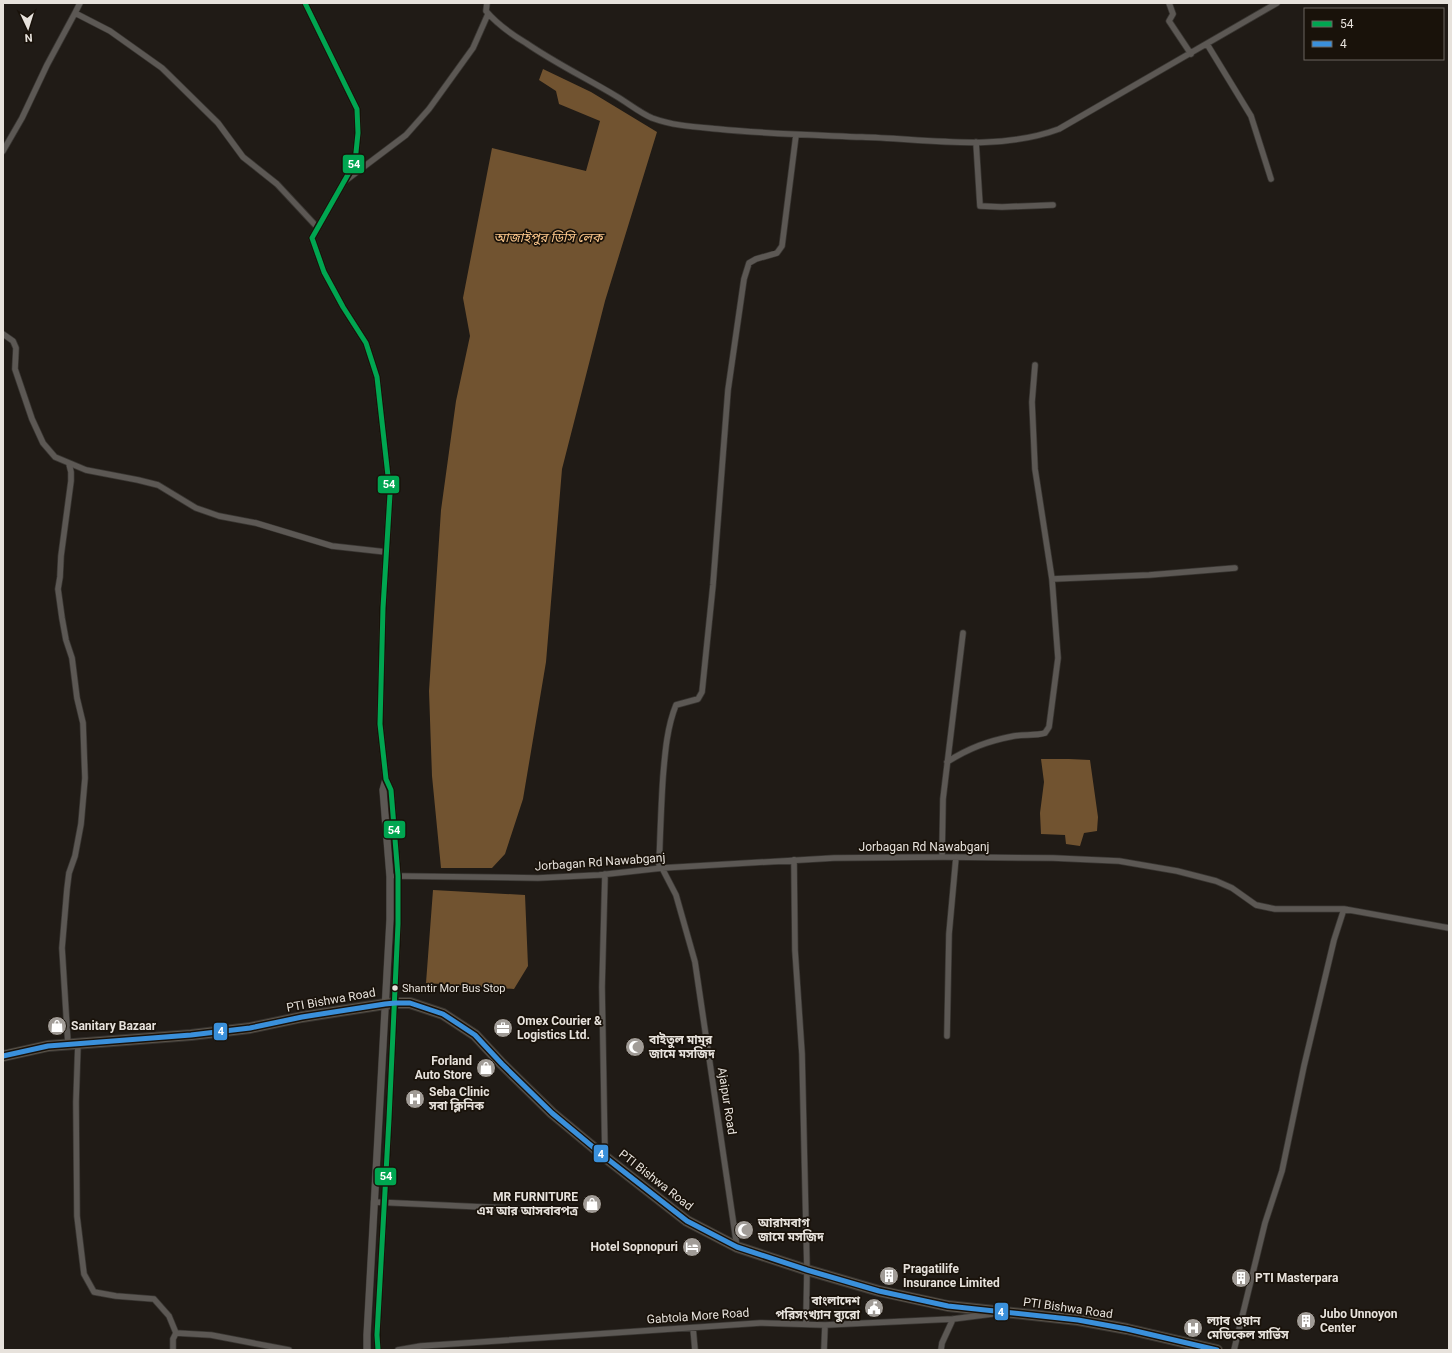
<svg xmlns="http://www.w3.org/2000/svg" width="1452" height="1353" viewBox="0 0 1452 1353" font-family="Roboto,'Noto Sans Bengali',sans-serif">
<rect width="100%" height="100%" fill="#201b16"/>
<!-- water -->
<path fill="#715330" d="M543,69l48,23 66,40 -52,169 -43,168 -16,193 -23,137 -18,55 -13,14h-51l-9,-92 -3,-85 12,-181 15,-109 14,-65 -7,-38 29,-150 94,23 14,-50 -41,-17 -3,-13 -17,-11z
M1041,759h28l21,1 8,57 -1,14 -13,2 -4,13 -14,-2 -1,-9 -24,-1 -1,-21 4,-31z
M433,890l92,5 3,71 -14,23 -88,-6z"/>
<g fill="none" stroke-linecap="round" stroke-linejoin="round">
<defs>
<path id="minor" d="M80,3l-5,10 35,18 52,37 56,55 25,34 34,27 40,43
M487,3l-1,8c11,13 25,23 40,32 29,20 60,35 90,53 12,7 24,17 36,22 22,8 44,9 66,11 48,5 96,6 144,8 65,2 135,15 197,-8l218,-126
M1169,3l4,11 -4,7 22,33
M1207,44l44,72 20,63
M976,142l4,64 22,1 51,-2
M3,151l19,-33 25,-53 28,-52
M345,181l61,-46 23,-26 44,-61 15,-34
M3,334l10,7 3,7 -1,21 17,50 11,24 12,14 31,13 52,10 20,5 38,23 23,8 37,7 76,23 54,6
M1052,579l97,-4 86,-7
M947,762c22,-14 41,-21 67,-26 10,-2 21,0 31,-3l4,-6 9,-69 -6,-79 -17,-110 -3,-67 3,-37
M942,857l1,-58 20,-166
M794,860l1,90 7,104 5,216 -1,53
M659,868c1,-30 2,-61 4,-91 2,-24 4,-50 13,-72l22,-6 4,-7 11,-107 15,-195 16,-111 5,-16 7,-4 21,-6 5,-7 14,-111
M662,868l14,27 19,67 42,285
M605,874l-3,113 3,170
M395,876l143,2 61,-3 63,-7 172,-10 110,-1 109,1 66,3 58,10 39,10 16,7 24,17 19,4h69l105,19
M947,1036l2,-102 7,-77
M78,1043l-2,59 1,114 7,58 10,18 22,4 38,3 15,17 7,17
M68,1044l-6,-96 5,-59 2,-16 6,-17 6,-32 4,-46 -2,-55 -6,-25 -5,-40 -6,-18 -4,-22 -4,-29 2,-12 1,-21 10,-75v-9l-2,-8
M374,1202l172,8
M693,1328l2,22
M176,1333l35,2 78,15
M173,1350v-11l3,-6
M398,1350l23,-4 339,-23 65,2 128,-6 39,-5
M824,1350l1,-25
M941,1350l1,-7 11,-24
M1234,1350l31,-127 17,-52 22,-105 30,-126 10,-31"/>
<path id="tertiary" d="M305,3l52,106 1,24 -3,29 -43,76 12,34 19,35 23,36 11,34 13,117 -7,114 -3,116 6,55 5,11 7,86v48l-9,195 -12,216 1,15
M367,1350v-15l23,-416v-42l-7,-87 3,-11"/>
<path id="trunk" d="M3,1056l45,-10 143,-11 59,-7 52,-11 83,-13 10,-1h15l33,11 32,21 27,29 50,49 53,44 82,64 50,26 70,23 72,21 69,15 130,14 49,9 90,21"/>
</defs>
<!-- minor casing -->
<use href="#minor" stroke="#393632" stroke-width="7"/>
<!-- tertiary casing -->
<use href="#tertiary" stroke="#393632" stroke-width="8"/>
<!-- trunk casing -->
<use href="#trunk" stroke="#393632" stroke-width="12"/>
<!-- minor -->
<use href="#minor" stroke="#5c5854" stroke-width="5.5"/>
<!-- tertiary -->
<use href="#tertiary" stroke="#5c5854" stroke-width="7"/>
<!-- trunk -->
<use href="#trunk" stroke="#5c544a" stroke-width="10"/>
<defs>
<path id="bus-1" d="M305,3l52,106 1,24 -3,29 -43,76 12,34 19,35 23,36 11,34 13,117 -7,114 -3,116 6,55 5,11 7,86v48l-9,195 -12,216 1,15"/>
<path id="bus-2" d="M3,1056l45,-10 143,-11 59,-7 52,-11 83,-13 10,-1h15l33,11 32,21 27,29 50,49 53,44 82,64 50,26 70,23 72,21 69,15 130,14 49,9 90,21"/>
</defs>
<!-- bus-1 casing -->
<use href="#bus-1" stroke="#19120a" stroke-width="8"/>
<!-- bus-2 casing -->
<use href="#bus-2" stroke="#19120a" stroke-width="8"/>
<!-- bus-1 -->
<use href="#bus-1" stroke="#00a651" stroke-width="5"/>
<!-- bus-2 -->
<use href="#bus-2" stroke="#3a90db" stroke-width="5"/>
</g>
<!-- icons -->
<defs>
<symbol id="shop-disc" viewBox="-11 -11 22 22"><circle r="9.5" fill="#a19c97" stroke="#19120a"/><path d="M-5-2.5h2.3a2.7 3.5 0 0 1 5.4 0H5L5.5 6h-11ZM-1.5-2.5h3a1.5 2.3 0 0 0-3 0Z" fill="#fff"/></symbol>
<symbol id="office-disc" viewBox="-11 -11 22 22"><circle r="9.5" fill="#a19c97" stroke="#19120a"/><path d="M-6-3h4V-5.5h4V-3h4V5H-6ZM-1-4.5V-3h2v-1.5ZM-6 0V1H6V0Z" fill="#fff"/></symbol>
<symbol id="mosque-disc" viewBox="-11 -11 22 22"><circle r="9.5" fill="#a19c97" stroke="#19120a"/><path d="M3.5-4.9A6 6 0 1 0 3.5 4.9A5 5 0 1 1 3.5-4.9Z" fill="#fff"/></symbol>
<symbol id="hospital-disc" viewBox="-11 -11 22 22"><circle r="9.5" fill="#a19c97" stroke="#19120a"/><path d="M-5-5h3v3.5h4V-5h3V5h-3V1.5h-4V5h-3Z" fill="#fff"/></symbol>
<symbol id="hotel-disc" viewBox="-11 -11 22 22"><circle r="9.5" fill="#a19c97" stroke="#19120a"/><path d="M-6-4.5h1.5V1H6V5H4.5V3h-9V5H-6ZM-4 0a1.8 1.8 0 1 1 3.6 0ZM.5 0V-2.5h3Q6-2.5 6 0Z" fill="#fff"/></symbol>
<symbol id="building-disc" viewBox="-11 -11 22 22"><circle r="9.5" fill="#a19c97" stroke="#19120a"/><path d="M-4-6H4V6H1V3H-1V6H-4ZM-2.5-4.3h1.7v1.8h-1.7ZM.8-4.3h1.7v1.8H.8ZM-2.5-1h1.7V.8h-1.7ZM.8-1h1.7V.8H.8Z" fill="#fff"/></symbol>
<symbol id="civic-disc" viewBox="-11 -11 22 22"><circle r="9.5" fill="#a19c97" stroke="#19120a"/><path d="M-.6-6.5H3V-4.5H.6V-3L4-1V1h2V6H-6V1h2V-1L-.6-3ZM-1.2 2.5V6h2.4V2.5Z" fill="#fff"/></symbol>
</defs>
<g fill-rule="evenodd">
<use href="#shop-disc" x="46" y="1015" width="22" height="22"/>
<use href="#office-disc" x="492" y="1017" width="22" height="22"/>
<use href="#mosque-disc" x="624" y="1036" width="22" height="22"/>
<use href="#shop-disc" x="475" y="1057" width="22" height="22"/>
<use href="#hospital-disc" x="404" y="1088" width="22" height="22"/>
<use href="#shop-disc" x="581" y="1193" width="22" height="22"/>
<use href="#mosque-disc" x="733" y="1219" width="22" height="22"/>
<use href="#hotel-disc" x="681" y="1236" width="22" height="22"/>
<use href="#building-disc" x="878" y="1265" width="22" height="22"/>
<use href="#building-disc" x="1230" y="1267" width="22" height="22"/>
<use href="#civic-disc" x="863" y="1297" width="22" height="22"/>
<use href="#building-disc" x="1295" y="1310" width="22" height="22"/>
<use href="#hospital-disc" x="1182" y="1317" width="22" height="22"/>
</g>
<!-- markers -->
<circle fill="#e7e2dc" stroke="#19120a" stroke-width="1.5" cx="395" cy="988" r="3.5"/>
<g text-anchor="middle" stroke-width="3.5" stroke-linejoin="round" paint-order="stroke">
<!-- bus labels -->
<g font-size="11" fill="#e7e2dc" stroke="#19120a" text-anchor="start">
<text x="402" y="992">Shantir Mor Bus Stop</text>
</g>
<!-- street labels -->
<g font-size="12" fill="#e7e2dc" stroke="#19120a">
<text x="924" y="851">Jorbagan Rd Nawabganj</text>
<text transform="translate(600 862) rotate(-4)" y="4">Jorbagan Rd Nawabganj</text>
<text transform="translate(331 1000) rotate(-10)" y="4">PTI Bishwa Road</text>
<text transform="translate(727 1101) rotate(81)" y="4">Ajaipur Road</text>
<text transform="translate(656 1180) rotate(38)" y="4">PTI Bishwa Road</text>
<text transform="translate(1068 1308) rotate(8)" y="4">PTI Bishwa Road</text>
<text transform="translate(698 1316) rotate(-4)" y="4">Gabtola More Road</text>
</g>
<!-- poi labels -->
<g font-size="12" font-weight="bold" fill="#e7e2dc" stroke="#19120a" text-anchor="start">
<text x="517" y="1025">Omex Courier &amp;<tspan x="517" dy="14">Logistics Ltd.</tspan></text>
<text x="71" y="1030">Sanitary Bazaar</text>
<text x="649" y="1044">বাইতুল মামুর<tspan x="649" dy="14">জামে মসজিদ</tspan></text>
<text x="472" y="1065" text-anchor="end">Forland<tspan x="472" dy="14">Auto Store</tspan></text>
<text x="429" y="1096">Seba Clinic<tspan x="429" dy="14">সবা ক্লিনিক</tspan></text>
<text x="578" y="1201" text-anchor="end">MR FURNITURE<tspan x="578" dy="14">এম আর আসবাবপত্র</tspan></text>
<text x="758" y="1227">আরামবাগ<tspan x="758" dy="14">জামে মসজিদ</tspan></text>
<text x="678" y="1251" text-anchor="end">Hotel Sopnopuri</text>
<text x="903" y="1273">Pragatilife<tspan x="903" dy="14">Insurance Limited</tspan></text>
<text x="1255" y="1282">PTI Masterpara</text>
<text x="860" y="1305" text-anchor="end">বাংলাদেশ<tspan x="860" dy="14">পরিসংখ্যান ব্যুরো</tspan></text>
<text x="1320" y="1318">Jubo Unnoyon<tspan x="1320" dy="14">Center</tspan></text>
<text x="1207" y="1325">ল্যাব ওয়ান<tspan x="1207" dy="14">মেডিকেল সার্ভিস</tspan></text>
</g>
<!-- water labels -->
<g font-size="13" font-style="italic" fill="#fdc88c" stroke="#19120a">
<text x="548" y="242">আজাইপুর ডিসি লেক</text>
</g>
</g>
<g stroke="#19120a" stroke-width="1.5">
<rect x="342" y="154" width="23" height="20" rx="4" fill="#00a651"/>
<rect x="377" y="475" width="23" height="19" rx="4" fill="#00a651"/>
<rect x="383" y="820" width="23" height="19" rx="4" fill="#00a651"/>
<rect x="213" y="1022" width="15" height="19" rx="4" fill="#3a90db"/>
<rect x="593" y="1144" width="16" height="19" rx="4" fill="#3a90db"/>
<rect x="374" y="1167" width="23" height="19" rx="4" fill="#00a651"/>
<rect x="994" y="1302" width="15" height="19" rx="4" fill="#3a90db"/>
</g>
<g font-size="11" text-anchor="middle" font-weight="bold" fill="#fff">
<text x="354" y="168">54</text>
<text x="389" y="488">54</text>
<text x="394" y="834">54</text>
<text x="221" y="1035">4</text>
<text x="601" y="1158">4</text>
<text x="386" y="1180">54</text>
<text x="1001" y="1316">4</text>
</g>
<!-- border -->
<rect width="1452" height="1353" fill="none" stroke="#e7e2dc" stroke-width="8"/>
<!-- legend -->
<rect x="1304" y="8" width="140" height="52" fill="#19120a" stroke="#6b655e"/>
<rect x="1312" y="21" width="20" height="6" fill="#00a651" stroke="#6b655e"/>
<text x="1340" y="28" font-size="12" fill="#e7e2dc">54</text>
<rect x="1312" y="41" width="20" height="6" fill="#3a90db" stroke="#6b655e"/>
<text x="1340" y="48" font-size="12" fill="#e7e2dc">4</text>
<!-- north arrow -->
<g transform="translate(28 28) rotate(176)" stroke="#19120a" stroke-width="3" paint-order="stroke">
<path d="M0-3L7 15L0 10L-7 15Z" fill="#e7e2dc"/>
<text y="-6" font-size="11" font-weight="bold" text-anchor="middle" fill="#e7e2dc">N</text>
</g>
</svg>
